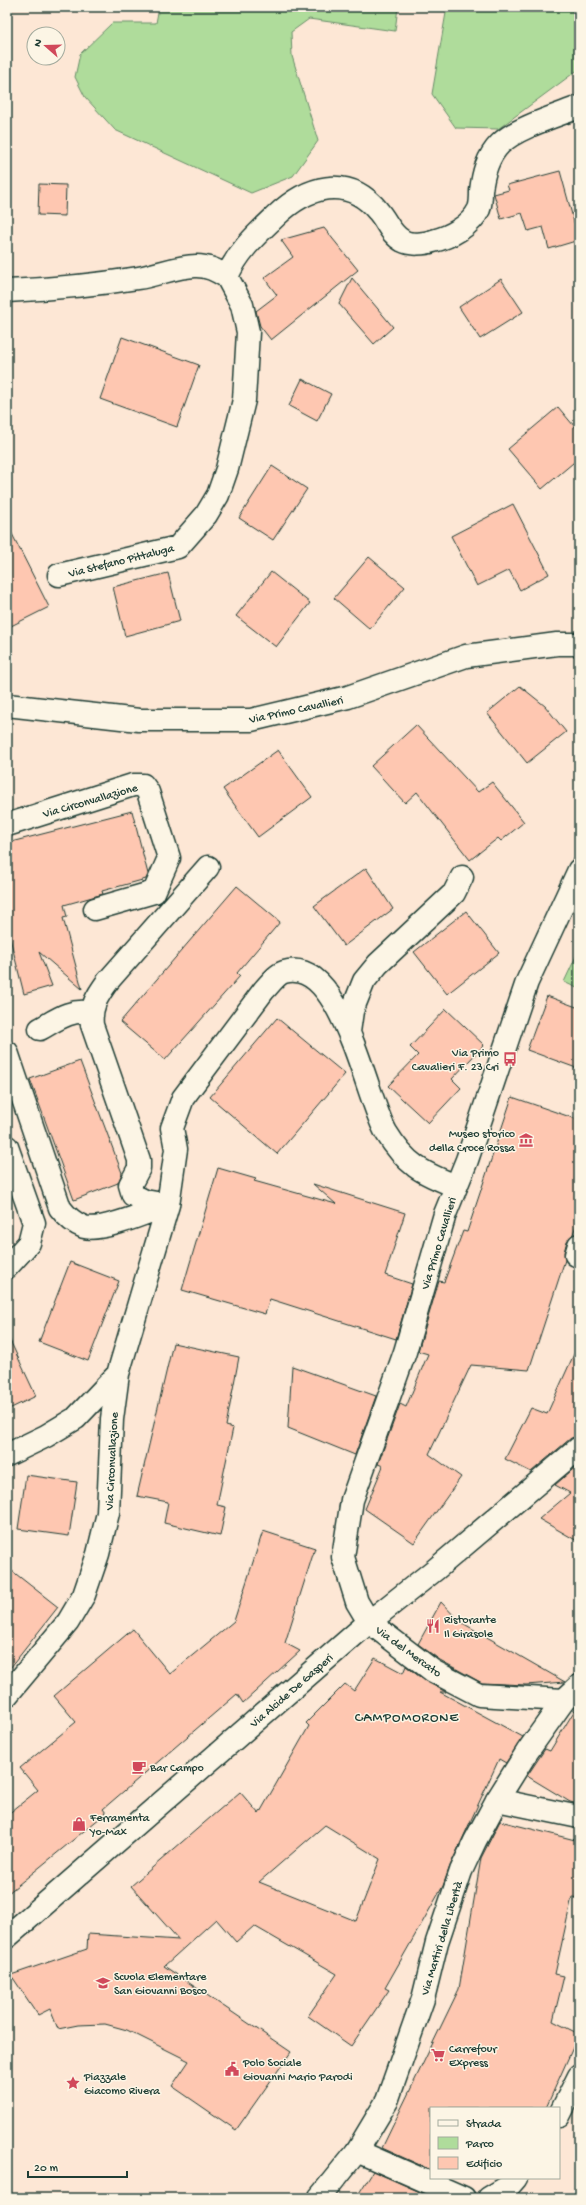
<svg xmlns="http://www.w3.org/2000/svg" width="586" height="2205" viewBox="0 0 586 2205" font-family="'Gochi Hand',sans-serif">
<rect width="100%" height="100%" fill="#fde7d5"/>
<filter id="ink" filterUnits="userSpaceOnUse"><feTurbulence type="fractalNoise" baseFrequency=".025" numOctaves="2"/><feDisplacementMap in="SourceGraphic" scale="8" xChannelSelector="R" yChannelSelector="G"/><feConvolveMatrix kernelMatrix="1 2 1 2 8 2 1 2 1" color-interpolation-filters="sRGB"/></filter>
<g filter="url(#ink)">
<!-- green -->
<path fill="#afdc9b" stroke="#678c68" d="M159,7h239l-3,24 -86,-12 -18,13 1,24 26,85 -25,35 -42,17 -136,-63 -30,-33 -10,-20 5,-23 32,-31h44z
M447,7h132v62l-81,60 -42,-1 -24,-34z
M579,950v39l-15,-7z"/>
<!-- building -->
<path fill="#fec7b1" stroke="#1f3d34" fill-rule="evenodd" d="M560,171l19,69 -30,9 -6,-22 -15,4 -6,-18 -21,6 -7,-25 15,-4 -2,-5z
M39,184l27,1 -1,31 -27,-1z
M324,228l34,42 -87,70 -11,-14 -4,-15 21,-16 -13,-17 29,-21 -12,-17z
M352,278l41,49 -19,17 -35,-40z
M501,279l22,33 -43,27 -21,-32z
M122,337l77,28 -22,62 -77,-28z
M302,379l29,15 -14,27 -28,-15z
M558,407l21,25v26l-37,31 -34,-40z
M272,466l35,23 -34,51 -34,-22z
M513,504l36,70 -29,16 -11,-20 -32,16 -26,-50z
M7,524l42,83 -42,21z
M369,557l36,30 -35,42 -36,-31z
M271,572l39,31 -34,44 -40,-31z
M168,573l12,48 -55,15 -12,-49z
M520,686l25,20 21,26 -39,31 -40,-50z
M416,725l62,67 14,-10 32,40 -23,19 -3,-3 -28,22 -53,-68 -12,11 -34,-37z
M278,750l34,47 -54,40 -35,-48z
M132,811l16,63 -2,5 -44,12 1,3 -39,11 3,12 -4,1 19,71 -43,-37 13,34 -28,8 -17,-68v-83z
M366,868l27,41 -49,37 -30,-40z
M237,886l43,36 -43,51 3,3 -75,84 -45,-38z
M466,911l33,42 -52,41 -33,-42z
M547,996l32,12v61l-52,-19z
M446,1009l38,36 -32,34 9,9 -33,35 -40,-37 30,-31 -8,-8z
M277,1018l68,56 -68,80 -67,-57z
M80,1061l42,112 -4,10 -44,17 -44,-121z
M512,1097l67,23v97l-6,17 -6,7 -3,11 1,8 -36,110 -58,-5 -42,89 32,23 -47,66 -49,-34 18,-43 -5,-2 22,-60 6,3 22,-53 -10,-3 21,-70 5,1 19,-51 4,1z
M218,1168l38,11 -2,2 82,23 -23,-20 92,29 -20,62 27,9 -16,55 -126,-40 -5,15 -83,-24z
M70,1262l49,19 -31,80 -49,-19z
M7,1334l29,62 -29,14z
M173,1343l66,14 -13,69 7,2 -16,77 9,2 -6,29 -56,-13 4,-21 -31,-6z
M579,1343v93l-8,2 -40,34 -26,-13 26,-51 16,6z
M292,1366l84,30 -21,59 -67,-27z
M579,1464v78l-40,-23 31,-26 -15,-8z
M26,1475l51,7 -8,54 -51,-7z
M263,1531l52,17 -30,95 15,8 -57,52 -6,-9 -134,115 3,4 -99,81v-79l31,-25 -18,-22 56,-46 -22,-26 79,-67 37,45 64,-53z
M7,1567l51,40 -51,65z
M441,1602l18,19 106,61 -39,3 -44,-2 -42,-23 -22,-16z
M375,1658l28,15 3,-7 19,15 21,11h-6l83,45 -17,26 -7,-4 -49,107 -7,20 -58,102 4,2 -38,56 -43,-30 29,-42 -83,-48 -18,16 -20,-23 -52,47 127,86 -55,78 -64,-44 17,-25 -62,-31 -22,-6 -27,1 -20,4 -8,-20 -12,6 -27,-40 76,-26 1,-15 91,6 -48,-54 109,-94 19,22 50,-88 -3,-3 39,-39 9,7zM325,1825l55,34 -24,62 -97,-39z
M579,1703v101l-9,-2 -43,-26 18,-27 5,2z
M500,1821l79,20v57l-7,-1 -17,77 9,2 -11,45 26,13 -33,74h-115v62l-49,-22 77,-159 22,-131z
M373,2171l58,26v1h-75z"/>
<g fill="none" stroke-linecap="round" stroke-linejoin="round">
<defs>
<path id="street" d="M7,291c44,-2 88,-6 131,-13 19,-3 39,-12 58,-12 12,0 20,4 31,11 10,-25 30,-43 49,-61 30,-29 71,-43 102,-5 9,10 12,23 25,30 7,4 22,3 30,0 17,-4 38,-15 46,-32 2,-5 2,-12 2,-18 2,-17 6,-34 19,-47 16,-16 56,-28 79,-37
M59,575l119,-28 28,-32 12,-20 9,-26 17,-69 4,-68 -6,-27 -15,-28
M7,825l126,-40h10l5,7 21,66 -15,34 -59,17
M40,1029c16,-9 32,-21 51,-16
M349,1032l3,-21 12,-30 14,-17 76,-71 8,-16
M7,1052l53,156c6,8 13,15 24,19 18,5 64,-15 83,-22
M7,1147l27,76 -5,20 -22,24
M168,1205l-23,-4 -12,-6 -3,-10 9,-17v-8l-47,-135c-2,-18 5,-29 16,-44l100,-114
M579,1245l-3,10 3,1
M7,1455l39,-19 30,-18 42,-44
M369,1622l64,49 46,24 85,5
M7,1695l61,-73 16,-27 14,-41 10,-41 4,-94 6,-45 50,-169 8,-56 -4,-21 11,-30 81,-108c5,-5 13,-16 20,-18 57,-17 82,126 102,160 20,33 36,41 70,54
M497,1800l82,17
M559,2116l20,-40
M357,2151l107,47
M489,2198l20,-12 7,-8"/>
<path id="secondary" d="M7,705l132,15h112l97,-23 118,-41 91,-12h22
M369,1622l-12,-20 -14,-45 9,-57 53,-148 40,-138 22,-54 60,-178 52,-112
M7,1937l362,-315 67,-53 143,-121
M319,2198l38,-47 30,-50 36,-102 14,-57 24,-71 14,-30 22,-41 30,-48 37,-52 15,-14"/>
</defs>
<!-- street casing -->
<use href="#street" stroke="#1f3d34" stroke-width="25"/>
<!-- secondary casing -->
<use href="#secondary" stroke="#1f3d34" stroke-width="25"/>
<!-- street -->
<use href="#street" stroke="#fcf5e5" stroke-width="22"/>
<!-- secondary -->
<use href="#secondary" stroke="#fcf5e5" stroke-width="22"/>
</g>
</g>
<!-- icons -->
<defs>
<symbol id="bus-bare" viewBox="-9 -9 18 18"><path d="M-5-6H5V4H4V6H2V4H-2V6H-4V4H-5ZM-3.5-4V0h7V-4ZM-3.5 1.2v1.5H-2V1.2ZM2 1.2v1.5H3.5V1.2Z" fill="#d1495b" stroke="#fcf5e5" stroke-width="2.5" paint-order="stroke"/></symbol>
<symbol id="museum-bare" viewBox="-9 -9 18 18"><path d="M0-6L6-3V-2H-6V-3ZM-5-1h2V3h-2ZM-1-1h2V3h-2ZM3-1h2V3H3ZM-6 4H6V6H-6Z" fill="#d1495b" stroke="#fcf5e5" stroke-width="2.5" paint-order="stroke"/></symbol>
<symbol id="restaurant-bare" viewBox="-9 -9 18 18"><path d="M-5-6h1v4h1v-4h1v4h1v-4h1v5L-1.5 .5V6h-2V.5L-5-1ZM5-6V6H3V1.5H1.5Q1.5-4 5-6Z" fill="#d1495b" stroke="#fcf5e5" stroke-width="2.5" paint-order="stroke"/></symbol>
<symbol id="cafe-bare" viewBox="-9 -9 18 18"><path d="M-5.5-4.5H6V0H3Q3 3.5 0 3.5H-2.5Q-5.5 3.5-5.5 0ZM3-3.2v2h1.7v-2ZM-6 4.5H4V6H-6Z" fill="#d1495b" stroke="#fcf5e5" stroke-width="2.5" paint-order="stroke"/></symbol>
<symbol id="shop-bare" viewBox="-9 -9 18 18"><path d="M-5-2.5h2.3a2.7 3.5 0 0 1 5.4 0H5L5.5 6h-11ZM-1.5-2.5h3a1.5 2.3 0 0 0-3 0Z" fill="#d1495b" stroke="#fcf5e5" stroke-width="2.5" paint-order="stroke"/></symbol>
<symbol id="school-bare" viewBox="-9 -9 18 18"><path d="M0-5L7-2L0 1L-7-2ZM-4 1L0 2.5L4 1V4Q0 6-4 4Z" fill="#d1495b" stroke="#fcf5e5" stroke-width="2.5" paint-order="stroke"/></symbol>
<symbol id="supermarket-bare" viewBox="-9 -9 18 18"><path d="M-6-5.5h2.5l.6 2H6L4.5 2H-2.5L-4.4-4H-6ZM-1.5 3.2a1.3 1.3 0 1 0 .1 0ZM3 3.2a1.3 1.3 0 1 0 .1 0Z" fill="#d1495b" stroke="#fcf5e5" stroke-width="2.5" paint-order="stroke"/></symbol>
<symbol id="civic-bare" viewBox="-9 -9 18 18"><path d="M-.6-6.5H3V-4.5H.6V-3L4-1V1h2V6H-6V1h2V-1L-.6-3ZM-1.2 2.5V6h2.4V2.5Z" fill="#d1495b" stroke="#fcf5e5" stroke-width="2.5" paint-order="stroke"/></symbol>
<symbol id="sight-bare" viewBox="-9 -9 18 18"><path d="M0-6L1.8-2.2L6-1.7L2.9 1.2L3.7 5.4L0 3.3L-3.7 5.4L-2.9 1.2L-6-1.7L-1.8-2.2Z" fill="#d1495b" stroke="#fcf5e5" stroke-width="2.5" paint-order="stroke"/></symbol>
</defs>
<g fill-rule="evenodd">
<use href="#bus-bare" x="500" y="1049" width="20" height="20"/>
<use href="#museum-bare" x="516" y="1130" width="20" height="20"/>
<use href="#restaurant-bare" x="423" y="1616" width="20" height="20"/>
<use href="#cafe-bare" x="129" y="1757" width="20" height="20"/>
<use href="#shop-bare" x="69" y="1814" width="20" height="20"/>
<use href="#school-bare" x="93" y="1973" width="20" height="20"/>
<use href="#supermarket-bare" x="428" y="2045" width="20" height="20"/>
<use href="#civic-bare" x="222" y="2059" width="20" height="20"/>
<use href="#sight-bare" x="63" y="2073" width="20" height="20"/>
</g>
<g text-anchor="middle" stroke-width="3" stroke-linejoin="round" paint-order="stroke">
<!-- street labels -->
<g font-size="12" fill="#1f3d34" stroke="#fcf5e5">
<text transform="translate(121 560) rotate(-14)" y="4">Via Stefano Pittaluga</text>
<text transform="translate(296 709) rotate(-12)" y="4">Via Primo Cavallieri</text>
<text transform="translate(90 800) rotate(-16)" y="4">Via Circonvallazione</text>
<text transform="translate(438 1243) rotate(-73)" y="4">Via Primo Cavallieri</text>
<text transform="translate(111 1461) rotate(-87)" y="4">Via Circonvallazione</text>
<text transform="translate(409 1651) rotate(36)" y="4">Via del Mercato</text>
<text transform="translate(291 1690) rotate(-41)" y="4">Via Alcide De Gasperi</text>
<text transform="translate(441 1938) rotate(-73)" y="4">Via Martiri della Libertà</text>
</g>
<!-- poi labels -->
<g font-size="12" fill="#1f3d34" stroke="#fcf5e5" text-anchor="start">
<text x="499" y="1056" text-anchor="end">Via Primo<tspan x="499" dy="14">Cavalieri F. 23 Cri</tspan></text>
<text x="515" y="1137" text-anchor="end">Museo storico<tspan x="515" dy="14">della Croce Rossa</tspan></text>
<text x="444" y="1623">Ristorante<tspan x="444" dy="14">Il Girasole</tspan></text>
<text x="150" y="1771">Bar Campo</text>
<text x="90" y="1821">Ferramenta<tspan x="90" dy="14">Yo-Max</tspan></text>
<text x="114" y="1980">Scuola Elementare<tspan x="114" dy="14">San Giovanni Bosco</tspan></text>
<text x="449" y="2052">Carrefour<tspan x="449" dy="14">Express</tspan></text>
<text x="243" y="2066">Polo Sociale<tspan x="243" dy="14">Giovanni Mario Parodi</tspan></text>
<text x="84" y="2080">Piazzale<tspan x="84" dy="14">Giacomo Rivera</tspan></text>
</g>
<!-- quarter labels -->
<g font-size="14" letter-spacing="1" fill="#1f3d34" stroke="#fcf5e5">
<text x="407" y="1721">CAMPOMORONE</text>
</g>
</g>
<!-- margin -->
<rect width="586" height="2205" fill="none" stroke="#fcf5e5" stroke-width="24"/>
<rect x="12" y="12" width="562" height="2181" fill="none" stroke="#1f3d34" stroke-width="1.5" filter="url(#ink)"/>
<!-- legend -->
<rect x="430" y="2107" width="130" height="72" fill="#fcf5e5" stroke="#a4ab9e"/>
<rect x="438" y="2120" width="20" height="6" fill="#fcf5e5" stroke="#a4ab9e"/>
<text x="466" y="2127" font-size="12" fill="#1f3d34">Strada</text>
<rect x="438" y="2137" width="20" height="12" fill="#afdc9b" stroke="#a4ab9e"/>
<text x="466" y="2147" font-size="12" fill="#1f3d34">Parco</text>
<rect x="438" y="2157" width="20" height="12" fill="#fec7b1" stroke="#a4ab9e"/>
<text x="466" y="2167" font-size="12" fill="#1f3d34">Edificio</text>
<!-- north arrow -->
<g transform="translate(46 46) rotate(290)"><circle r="19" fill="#fcf5e5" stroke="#a4ab9e"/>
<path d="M0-3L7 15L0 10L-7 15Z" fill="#d1495b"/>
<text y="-6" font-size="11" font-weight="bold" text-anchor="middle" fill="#1f3d34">N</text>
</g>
<!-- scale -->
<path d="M28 2171v6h99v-6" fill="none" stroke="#1f3d34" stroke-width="2"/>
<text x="34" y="2171" font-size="12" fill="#1f3d34" stroke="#fcf5e5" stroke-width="3" paint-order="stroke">20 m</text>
</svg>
